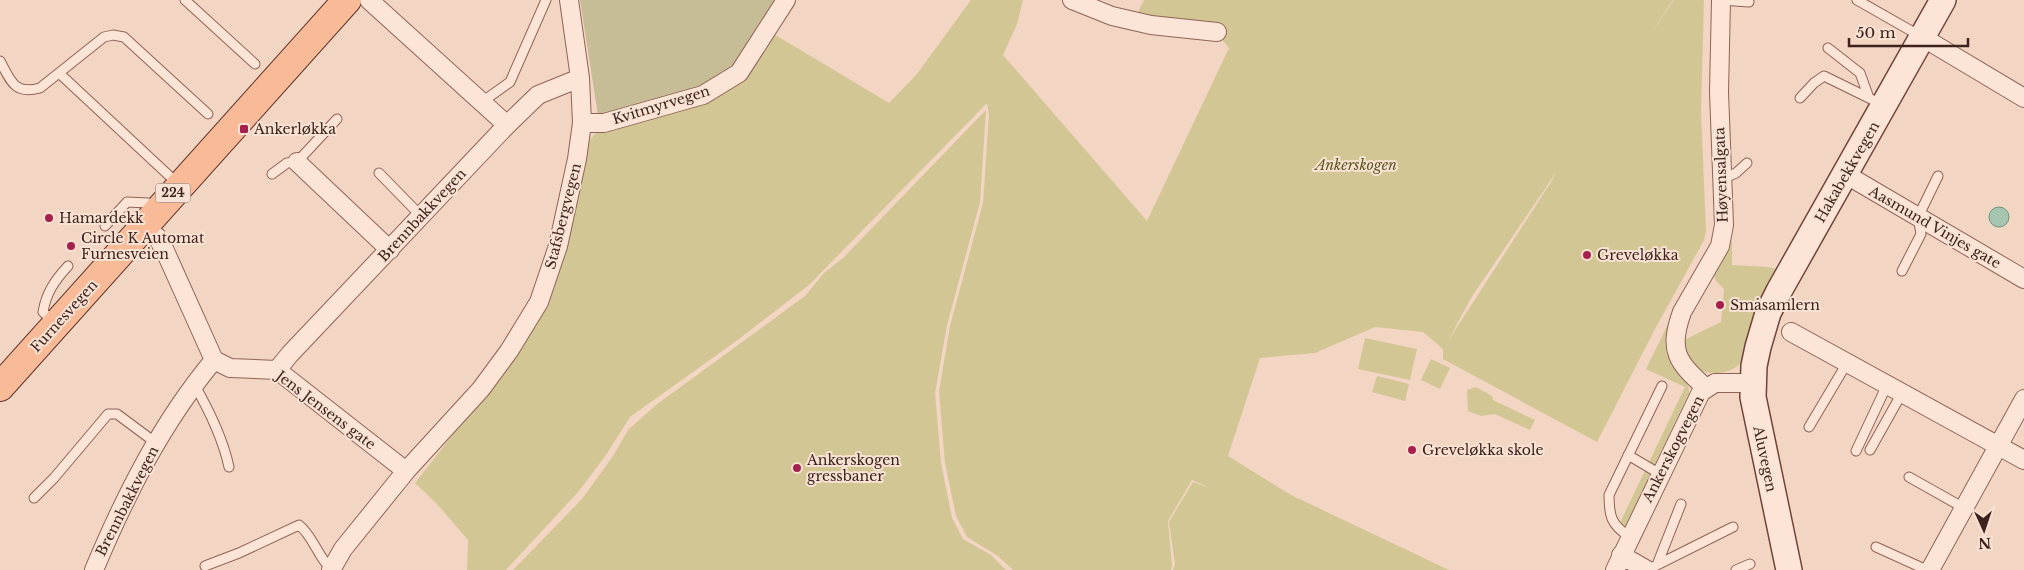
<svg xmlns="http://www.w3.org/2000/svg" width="2024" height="570" viewBox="0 0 2024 570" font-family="'Libre Baskerville',serif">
<rect width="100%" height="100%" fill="#f3d5c3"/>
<!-- green -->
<path fill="#d2c695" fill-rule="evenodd" d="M971,0h52l-6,24 -14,31 144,166 82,-173 -19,-23 -75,-7 9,-18h529l-25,37 26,-37h30l-3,111 5,120 -2,9 -50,91 -57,111 -154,-83v-10l-20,-17 -48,-5 -60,26 -55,5 -32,98 63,39 158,75h-276l2,-6 -6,-42 24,-40 17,6 -18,-8 -24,41 4,44 -1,5h-158l-15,-14 -31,-19 -11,-21 -11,-53 -6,-71 11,-66 33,-123 6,-89 -2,-11 -178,182 -70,54 -109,78 -24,38 -27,36 -73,79h-39l1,-30 -30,-35 -23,-22 90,-115 44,-68 33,-151 14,-16 87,-31 89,-69 117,70 28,-29zM1557,171l-6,11 -103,159 23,-43z
M986,110l-6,92 -33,123 -12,68 6,70 11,55 11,21 28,16 15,15h-493l69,-71 31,-43 15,-26 28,-25 149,-109 19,-23 19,-15z
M1732,241v24l35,2 10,2 13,-25 3,-2 -47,117c-23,24 -62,18 -62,-19l37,-18 3,-33 -8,-8 -2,-6 9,-14 7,-19z
M1671,318c-3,14 -8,27 -2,40 5,13 21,21 20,35l-64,134 -9,4 69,-144 -39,-18z
M1365,338l52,11 -7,31 -52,-11z
M1431,359l19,9 -10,21 -19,-9z
M1377,376l32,8 -4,17 -33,-9z
M1476,387l16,9 1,4 42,20 -5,10 -35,-16 -14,2 -13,-5 -1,-21z"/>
<!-- cemetery -->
<path fill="#c6bc95" d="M580,0h199l-38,60 -13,11 -24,15 -83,28 -23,1z"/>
<!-- water -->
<path fill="#a5c5b1" stroke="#6b957d" d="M1989 217a10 10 0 1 1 20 0a10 10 0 1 1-20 0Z"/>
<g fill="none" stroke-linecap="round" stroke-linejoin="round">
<defs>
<path id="service" d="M185,0l70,64
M1721,0l28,2
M1857,0l65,37
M1828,48l32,25 9,25 14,7
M0,61c11,20 14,34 40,27l64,-51 9,-2 11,2 84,77
M59,73l119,111
M1800,98l14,-15 10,-7 45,22
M482,102l28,-20 36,-82
M379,173l42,43
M272,174l15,-11 10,-1 40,-43
M1722,179l14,-6 11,-10
M105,226l22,-24 21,1 7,6
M1902,271l19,-37 -3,-17 20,-41
M55,323l-12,-11c3,-19 12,-32 25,-46
M194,384c15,26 29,55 35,83
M1809,427l38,-64
M1870,450l32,-57
M1856,451l31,-66
M1628,455l32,19
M1909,477l55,31
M34,498l20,-20 54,-64h9l39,29
M1630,537c-19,-12 -21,-21 -21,-42l53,-109
M1876,547l51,23
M1657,565l24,-61
M205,566l34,-13 60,-28c14,11 19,32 32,44
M1647,570l86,-43
M1736,570l14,-6"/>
<path id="minor" d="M369,0l138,125
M1072,0l40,16 39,9 66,7
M1922,37l102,61
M582,123h22l99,-28 36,-22 47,-73
M297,162l93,88
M1845,174l179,105
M144,226l13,11 8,14 49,109 16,8 47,2 129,101
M1791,332l233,128
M277,370l13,-16 217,-229 31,-30 42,-17
M1706,388c-29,-26 -38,-37 -24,-76l38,-66 4,-21 -5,-133 2,-92
M1621,555l26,15
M94,570c31,-74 68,-148 120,-210
M331,570l12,-21 63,-78 75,-82 28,-38 30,-49 19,-56 19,-87 5,-36 -2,-45 -11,-78
M1615,570l86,-178 14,-9h38
M1930,570l94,-171"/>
<path id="secondary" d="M1789,570l-36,-173 1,-31 4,-19 10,-34 11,-22 164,-291"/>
<path id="primary" d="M0,387l347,-387"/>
</defs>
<!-- service casing -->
<use href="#service" stroke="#8f6357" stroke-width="11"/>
<!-- minor casing -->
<use href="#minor" stroke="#8f6357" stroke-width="20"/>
<!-- secondary casing -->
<use href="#secondary" stroke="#71443a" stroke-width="28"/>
<!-- primary casing -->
<use href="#primary" stroke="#5d332c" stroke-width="30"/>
<!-- service -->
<use href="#service" stroke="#fce5d7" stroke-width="9"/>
<!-- minor -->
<use href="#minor" stroke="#fce5d7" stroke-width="18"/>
<!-- secondary -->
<use href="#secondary" stroke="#fce5d7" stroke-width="25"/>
<!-- primary -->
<use href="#primary" stroke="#f9bb97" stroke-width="28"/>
</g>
<!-- markers -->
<g fill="#a5204c" stroke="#f9e2d3" stroke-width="2">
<rect x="239" y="124" width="10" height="10" rx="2.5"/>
<circle cx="49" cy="218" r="5"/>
<circle cx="71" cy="246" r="5"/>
<circle cx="1587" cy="255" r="5"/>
<circle cx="1720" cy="305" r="5"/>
<circle cx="1412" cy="450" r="5"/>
<circle cx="797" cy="468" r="5"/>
</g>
<g text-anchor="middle" stroke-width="4" stroke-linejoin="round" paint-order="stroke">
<!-- shield labels -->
<rect fill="#f9e2d3" stroke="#765c54" stroke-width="1" x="155.5" y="183.5" width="35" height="19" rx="4"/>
<g font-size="12" font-weight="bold" fill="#3e221d">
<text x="173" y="197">224</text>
</g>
<!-- street labels -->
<g font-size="14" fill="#3e221d" stroke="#f9e2d3">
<text transform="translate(661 105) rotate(-17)" y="5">Kvitmyrvegen</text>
<text transform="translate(1847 172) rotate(-60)" y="5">Hakabekkvegen</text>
<text transform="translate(1721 175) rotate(-92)" y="5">Høyensalgata</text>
<text transform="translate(422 215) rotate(-47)" y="5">Brennbakkvegen</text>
<text transform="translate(563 216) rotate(-76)" y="5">Stafsbergvegen</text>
<text transform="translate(1935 227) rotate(30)" y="5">Aasmund Vinjes gate</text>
<text transform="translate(64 316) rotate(-48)" y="5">Furnesvegen</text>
<text transform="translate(326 410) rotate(37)" y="5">Jens Jensens gate</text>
<text transform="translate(1673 449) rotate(-63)" y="5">Ankerskogvegen</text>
<text transform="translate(1765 459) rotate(78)" y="5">Aluvegen</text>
<text transform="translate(127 501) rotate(-63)" y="5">Brennbakkvegen</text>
</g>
<!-- poi labels -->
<g font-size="14" fill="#3e221d" stroke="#f9e2d3" text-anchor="start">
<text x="254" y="134">Ankerløkka</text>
<text x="59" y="223">Hamardekk</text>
<text x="81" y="243">Circle K Automat<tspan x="81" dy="16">Furnesveien</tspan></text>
<text x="1597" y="260">Greveløkka</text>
<text x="1730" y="310">Småsamlern</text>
<text x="1422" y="455">Greveløkka skole</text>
<text x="807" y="465">Ankerskogen<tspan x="807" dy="16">gressbaner</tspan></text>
</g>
<!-- park labels -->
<g font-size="14" font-style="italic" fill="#5c5821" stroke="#f9e2d3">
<text x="1356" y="170">Ankerskogen</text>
</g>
</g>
<!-- north arrow -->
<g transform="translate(1984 530) rotate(177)" stroke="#f9e2d3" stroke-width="4" paint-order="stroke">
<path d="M0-4L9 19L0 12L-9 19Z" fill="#3e221d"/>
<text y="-8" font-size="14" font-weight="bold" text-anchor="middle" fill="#3e221d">N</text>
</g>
<!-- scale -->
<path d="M1849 38v8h119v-8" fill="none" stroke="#3e221d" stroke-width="2.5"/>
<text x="1856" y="38" font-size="15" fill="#3e221d" stroke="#f9e2d3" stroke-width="4" paint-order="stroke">50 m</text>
</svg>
